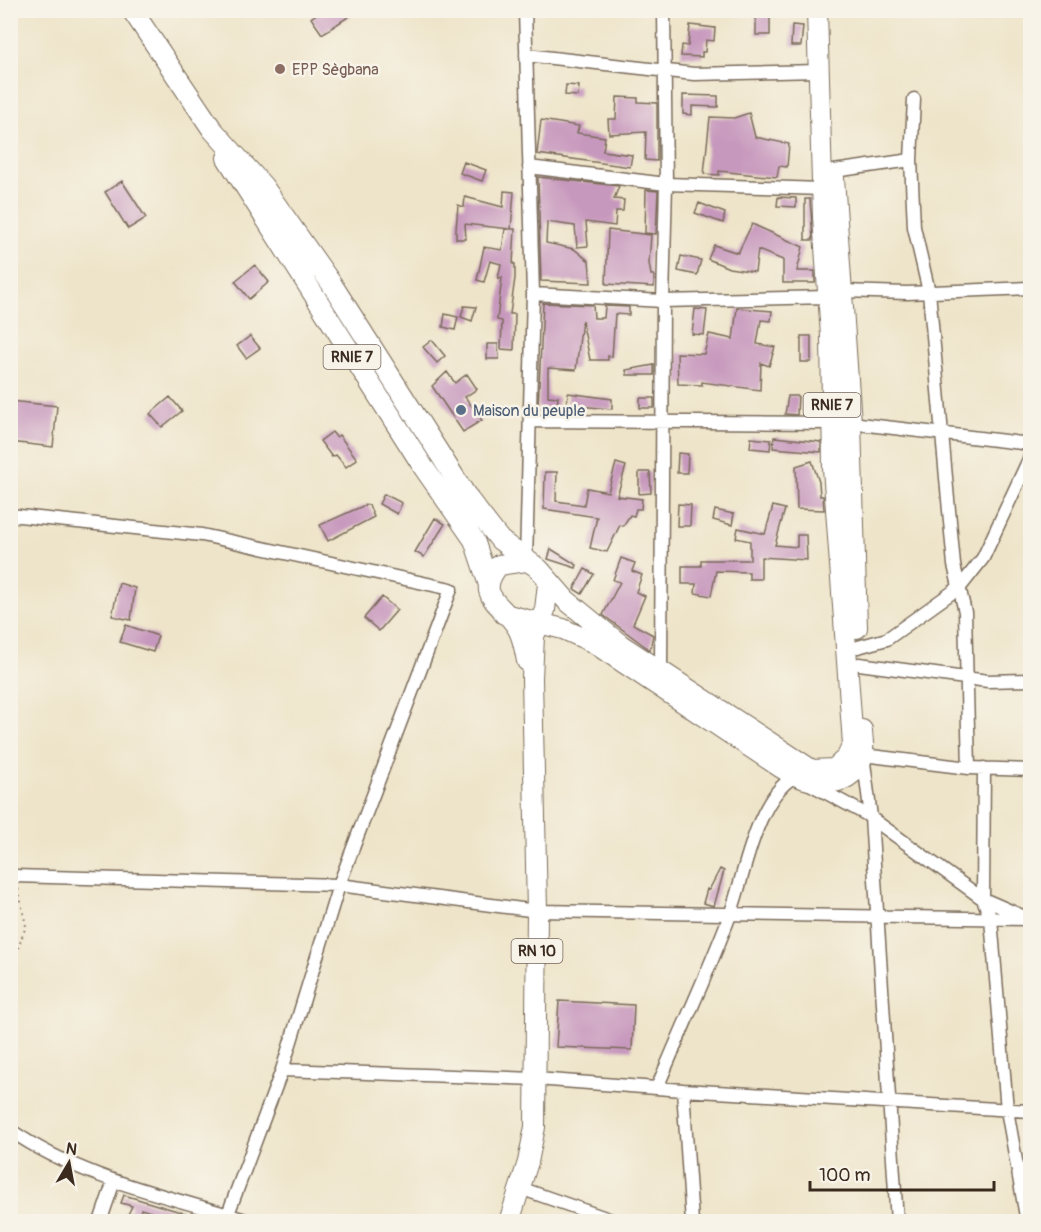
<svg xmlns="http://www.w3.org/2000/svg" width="1041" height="1232" viewBox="0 0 1041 1232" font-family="Pangolin,sans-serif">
<rect width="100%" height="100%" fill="#f7f3e8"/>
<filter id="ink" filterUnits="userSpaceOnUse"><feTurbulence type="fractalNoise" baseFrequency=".0167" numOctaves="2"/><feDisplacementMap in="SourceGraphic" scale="12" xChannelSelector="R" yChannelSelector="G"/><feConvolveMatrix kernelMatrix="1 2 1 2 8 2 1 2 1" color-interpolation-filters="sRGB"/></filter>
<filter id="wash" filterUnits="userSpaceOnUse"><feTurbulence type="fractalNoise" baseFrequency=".008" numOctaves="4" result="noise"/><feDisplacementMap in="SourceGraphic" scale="24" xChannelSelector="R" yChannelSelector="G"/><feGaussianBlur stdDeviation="1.35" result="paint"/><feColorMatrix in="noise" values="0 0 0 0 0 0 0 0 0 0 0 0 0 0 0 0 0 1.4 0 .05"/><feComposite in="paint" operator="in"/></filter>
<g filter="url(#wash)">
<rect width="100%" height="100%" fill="#eee4c9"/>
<g id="blocks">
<!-- building -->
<path fill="#c798bd" d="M322,10h37l-37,24 -11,-16z
M756,15l14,1v19h-14z
M690,25l25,3 -1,13 -8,-1 -1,12h-3v5l-21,-1 1,-11 6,1z
M792,25l11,1 -2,20h-10z
M566,85l13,1 -1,10 -13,-1z
M683,95l35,1v11l-26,-1v9l-9,-1z
M617,97l21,1v4l19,1v58l-12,-1 1,-28 -37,2 -1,-15h8z
M749,113l6,24 34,7 -2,23 -8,-1 -2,11 -58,-6v4l-15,-1 6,-57 24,1z
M541,120l38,6 -2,7 28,4 -2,14 29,4 -2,12 -93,-13z
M464,162l22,8 -4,11 -22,-8z
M538,177l81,9 -5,13 10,1 -1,11h-7l-1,15 -29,-4 2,24 -11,1 -2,-21 -28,-4 -1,21 28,6 15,12 2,22 -50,-2z
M122,181l24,37 -18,11 -23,-37z
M646,190l12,1 -2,43 -11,-1z
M504,191l10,1 -3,37h4l-2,35h2v14l-5,36h5l-1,36 -13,-1 1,-28 -5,-1 5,-43 -4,2 3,-15 -11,-3 -6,21 -7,-2 7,-33 18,3 3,-21h5l-45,-5 1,15h-10v-9l2,-25 6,2 1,-10 38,10z
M778,197l18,1v9l-19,-1z
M805,199h5l3,41h-8z
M699,203l26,10 -2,10 -28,-10z
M752,224l51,23 -6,24h18v12h-32v-23l-25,-10 -3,22 -26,-4 -21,-9 6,-14 24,8z
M608,230l43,5 -2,28 2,12h3v12l-48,-3z
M681,256l20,4 -4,15 -19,-4z
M255,265l14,17 -20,17 -14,-18z
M543,303l50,2 1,13h10l1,-12 24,1v8l-14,-1 -3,43 -4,-1v4h-18l-8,-40 -6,50 -28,-2v28l10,1 -1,12 -19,-1z
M464,306l12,1 -4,14 -11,-4z
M737,308l35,3 -1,10 -10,-1 -4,24 18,3 -6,19 -8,-3 -1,27 -58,-8v3l-24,-1 -1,-31 27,1 5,-20 24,5z
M695,309l12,1 -3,25 -12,-1z
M445,314l13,3 -3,13 -12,-3z
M250,336l10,12 -14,10 -9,-12z
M801,336h10v26h-10z
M432,340l13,16 -8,7 -14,-16z
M487,344h11l1,15h-12z
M654,365v10h-27l-1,-5z
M447,372l8,11 12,-9 10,15 -12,8 17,23 -19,12 -31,-46z
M568,393l44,6v10l-45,-4z
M788,396h10l-1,19 -12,-1z
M170,397l12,14 -20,16 -12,-13z
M640,398h14v10h-14z
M10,401l47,5 -4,41 -43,-5z
M332,432l4,5 3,-2 18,24 -11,8 -10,-12 -4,2 -12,-16z
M774,437l47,5v10l-48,-4z
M751,438l20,2 -1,10 -20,-2z
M678,453l10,1 -1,19h-10z
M812,461l7,21 1,14h3l1,14 -27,-1 -1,-43z
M616,463l10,3 -9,30 25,3 -1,10h-5l-2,7 -4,-1 -7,11 -3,-1 -13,27 -17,-4 7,-31 -53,-8 1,-37h12l-1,29 28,4 3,-17 21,4z
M639,472h11l1,21 -12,1z
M384,494l18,9 -5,11 -18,-10z
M678,504l13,1 -1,21h-13z
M365,505h4l5,12 -46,24 -8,-16z
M773,506l12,3 -10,36 22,2v-12h9l1,25 -46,-3v22h-12v-7l-33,-1 -5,25 -16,-3 1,-9h-14v-18h19v-6h49v-19l-14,-3 2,-10 27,6z
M715,510l19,4 -2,11 -19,-5z
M435,518l10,6 -21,33 -9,-5z
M551,549l26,16 -1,3 -28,-9z
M621,558l14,5 -3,8 10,4 -6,17 9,4 -12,28 20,11 -3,15 -47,-35 17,-33 -7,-2z
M585,569l9,5 -12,20 -8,-5z
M119,583l16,5 -4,32 -19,-4z
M382,597l15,13 -18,21 -15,-13z
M126,625l32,11 -5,16 -33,-10z
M720,869l4,2 -10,35 -11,-3 4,-14 2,1z
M559,1001l75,4 -2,45 -76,-3z
M124,1195l80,24 -1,2h-24l-38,-12 -3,12h-13l7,-15 -11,-3z"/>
</g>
</g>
<g filter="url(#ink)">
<use href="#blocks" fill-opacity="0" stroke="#7a6b5a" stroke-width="1.5"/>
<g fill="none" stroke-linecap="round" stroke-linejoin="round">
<defs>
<path id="street" d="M525,10l8,284 -7,267
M526,55l168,19 125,-3
M914,99l-3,61 3,67 15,65 25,273 11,47 4,156
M529,167l137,17 156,5
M834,171l77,-11
M842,291l65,2 123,-5
M533,294l130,7 165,-4
M530,421l302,2
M851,423l179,21
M10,515l192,20 249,54 -112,296 -57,185 -57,152
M858,647l29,-8 74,-53 22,-28 47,-101
M859,664l129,17 42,-1
M661,670l2,-369 3,-117 -2,-174
M984,768l-1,131 8,20 16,191 20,112
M867,815l116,84 39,17
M14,876l325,9 198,26 493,8
M282,1070l254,9 147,11 9,132
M657,1088c24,-58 51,-115 73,-173 15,-40 25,-116 65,-139l76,41
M683,1090l347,21
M10,1130c72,50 160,66 242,92
M520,1188l97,34
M100,1222l14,-41
M897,1222l-26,-405 -8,-62 106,13 61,2"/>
<path id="primary" d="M132,10l80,119 51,57 68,97 138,217 31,40 39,29 27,31 55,45 191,125 22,-1 13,-12 6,-13 -20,-276 -2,-132 -8,-119 -6,-207
M227,158l197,310 50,72 15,45
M834,178l17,245 6,205
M526,561l-27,4c-27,33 6,39 19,64 5,9 7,22 9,32
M504,614l59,15 31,14 186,124c25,16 69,28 82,-9 3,-8 0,-20 0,-28
M509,1222l19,-60 7,-35 2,-216 -5,-233 2,-42 11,-26 3,-27"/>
</defs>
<!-- street casing -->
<use href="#street" stroke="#7a6b5a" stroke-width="15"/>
<!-- primary casing -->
<use href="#primary" stroke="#7a6b5a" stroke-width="22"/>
<!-- path -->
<path stroke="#7a6b5a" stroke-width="2" stroke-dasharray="1.5 4.5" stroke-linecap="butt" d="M10,971l16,-45 -8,-38"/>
<!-- street -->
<use href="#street" stroke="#fff" stroke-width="12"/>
<!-- primary -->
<use href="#primary" stroke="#fff" stroke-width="20"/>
</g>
</g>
<!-- markers -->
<circle fill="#8d6e63" stroke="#f7f3e8" stroke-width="2" cx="280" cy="69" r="6"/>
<circle fill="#5c6f8a" stroke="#f7f3e8" stroke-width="2" cx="461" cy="410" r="6"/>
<g text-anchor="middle" stroke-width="5" stroke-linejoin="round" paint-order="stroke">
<!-- shield labels -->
<g fill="#f7f3e8" stroke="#73665b" stroke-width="1.5">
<rect x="323.5" y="345" width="57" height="24" rx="4.5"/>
<rect x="803.5" y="393" width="57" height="24" rx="4.5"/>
<rect x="511.5" y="939" width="51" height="24" rx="4.5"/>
</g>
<g font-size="15" font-weight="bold" fill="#3b2a1e">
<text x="352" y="362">RNIE 7</text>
<text x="832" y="410">RNIE 7</text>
<text x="537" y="956">RN 10</text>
</g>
<!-- education labels -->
<g font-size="16" fill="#785e54" stroke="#f7f3e8" text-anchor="start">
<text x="292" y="75">EPP Sègbana</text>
</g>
<!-- service labels -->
<g font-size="16" fill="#4e5e75" stroke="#f7f3e8" text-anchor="start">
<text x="473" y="416">Maison du peuple</text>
</g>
</g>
<!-- margin -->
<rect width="1041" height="1232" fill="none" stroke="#f7f3e8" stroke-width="36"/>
<!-- north arrow -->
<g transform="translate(69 1163) rotate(10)" stroke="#f7f3e8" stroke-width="4.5" paint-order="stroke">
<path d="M0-4.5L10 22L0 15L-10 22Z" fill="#3b2a1e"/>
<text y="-9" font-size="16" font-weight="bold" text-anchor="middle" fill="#3b2a1e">N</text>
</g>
<!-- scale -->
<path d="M810 1181v9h184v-9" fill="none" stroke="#3b2a1e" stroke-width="3"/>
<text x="819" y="1181" font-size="18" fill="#3b2a1e" stroke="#f7f3e8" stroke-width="4.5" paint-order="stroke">100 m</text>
</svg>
